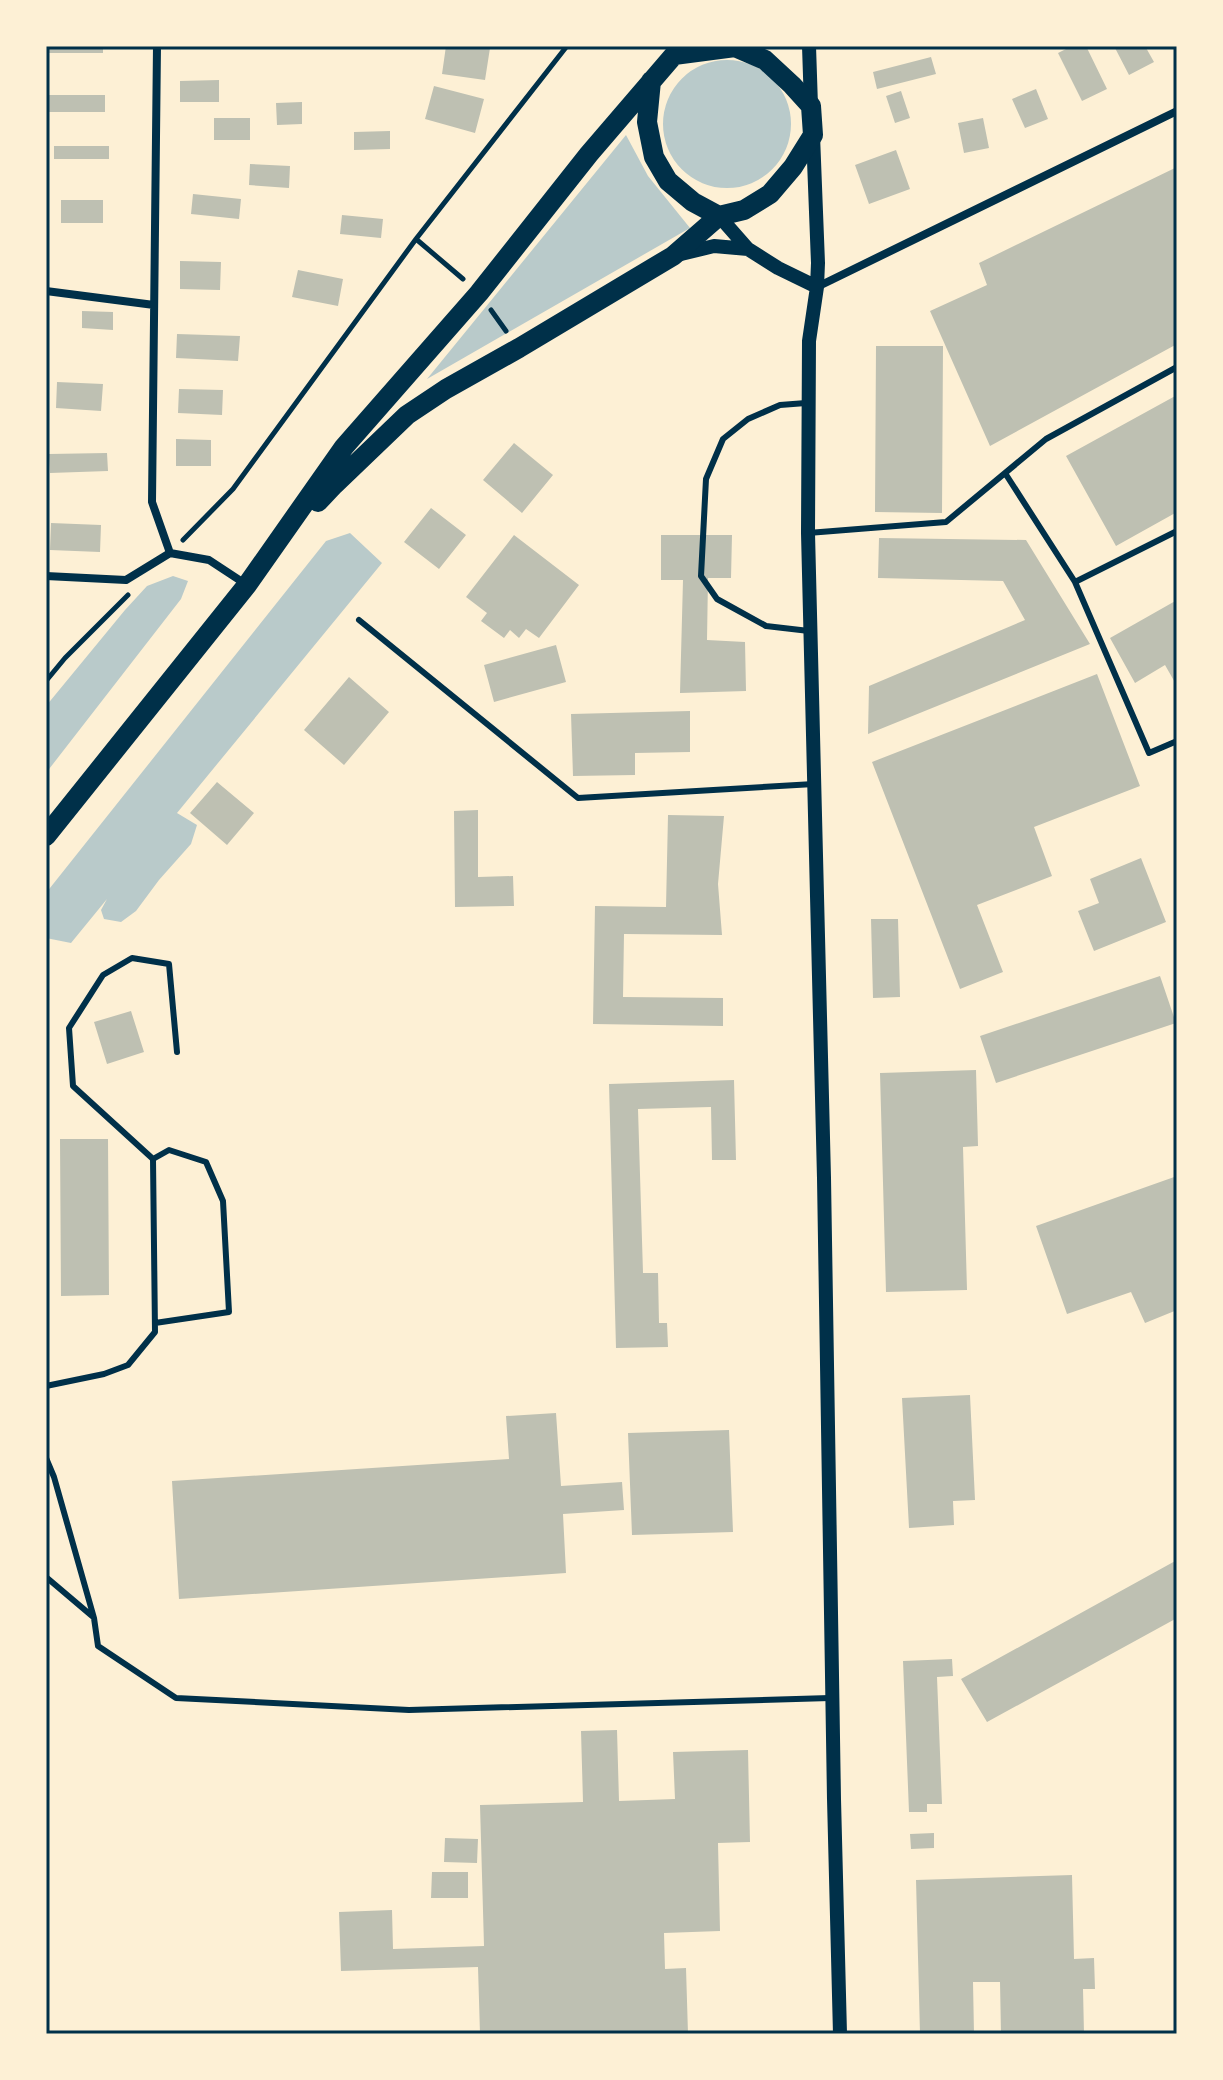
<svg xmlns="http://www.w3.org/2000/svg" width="1223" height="2080" viewBox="0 0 1223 2080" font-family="'DM Sans',sans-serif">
<rect width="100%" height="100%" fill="#fdf0d5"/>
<!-- green -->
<path fill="#b9caca" d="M663 124a64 64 0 1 1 128 0a64 64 0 1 1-128 0Z
M626,135l22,41 42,52 -263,151z
M350,533l32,30 -205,250 20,12 -6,19 -32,36 -23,31 -15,11 -17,-3 -3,-9 6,-11 -36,44 -25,-5v-45l280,-352z
M173,576l15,5 -7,18 -135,174v-67l79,-96 22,-24z"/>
<!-- building -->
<path fill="#bec0b2" d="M46,46h57v7h-57z
M446,46h26l18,2 -5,32 -43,-6z
M1072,46h14l21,43 -25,12 -24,-48z
M1114,46h31l9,16 -25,13z
M931,57l5,17 -59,15 -4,-17z
M219,80v22h-39v-21z
M434,86l50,13 -9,34 -50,-14z
M1036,89l12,30 -23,9 -13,-29z
M901,91l9,27 -15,5 -9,-27z
M46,95h59v17h-59z
M302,102v22l-25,1 -1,-22z
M214,118h36v22h-36z
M983,118l6,30 -25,5 -6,-30z
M390,131v18l-36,1v-18z
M54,146h55v13h-55z
M896,150l14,39 -41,15 -14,-39z
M250,164l40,2 -1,22 -40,-3z
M1177,167v177l-187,102 -60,-135 57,-26 -8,-22z
M193,194l48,5 -2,20 -48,-5z
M61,200h42v23h-42z
M342,215l41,4 -2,19 -41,-4z
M180,261l41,1 -1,28 -40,-1z
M298,270l45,9 -5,27 -46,-9z
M82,311l31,1v18l-31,-2z
M177,334l63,2 -2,25 -62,-3z
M876,346h67l-1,167 -67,-1z
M57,382l46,2 -2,27 -45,-3z
M179,389l44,1 -1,25 -44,-2z
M1177,395v117l-61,34 -50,-90z
M176,439l35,1v26h-35z
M514,443l39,32 -31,38 -39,-33z
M107,453l1,18 -58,2 -1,-19z
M431,508l35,27 -27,34 -35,-27z
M51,523l50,2 -1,27 -50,-2z
M514,535l65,50 -40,53 -13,-9 -7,9 -9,-8 -6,8 -23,-17 6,-8 -21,-16z
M661,535h71l-1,43h-23l-1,62 38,2 1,49 -66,2 3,-113h-22z
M879,538l147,2 64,104 -222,90 1,-48 156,-66 -22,-39 -125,-3z
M1177,600v86l-12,-21 -30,18 -25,-45z
M556,645l10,37 -72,20 -10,-37z
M1097,674l43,112 -106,41 18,49 -75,29 26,67 -43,17 -88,-227z
M349,677l40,35 -45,53 -40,-35z
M690,711v41l-55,1v22l-62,1 -2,-62z
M217,782l37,31 -27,32 -37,-32z
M478,810v67l35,-1 1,30 -59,1 -1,-96z
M668,815l56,1 -6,68 4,51 -98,-1 -1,63 100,1v28l-130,-2 2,-118 71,1z
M1141,858l25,64 -72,29 -16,-40 21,-8 -9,-24z
M871,919h27l2,78 -27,1z
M1160,976l16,47 -180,60 -16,-47z
M131,1011l13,41 -37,12 -13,-42z
M976,1070l2,76 -15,1 4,143 -81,2 -6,-219z
M734,1080l2,80h-24l-1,-53 -73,2 5,164h15l1,50h8l1,24 -52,1 -7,-264z
M60,1139h48l1,156 -48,1z
M1177,1176v134l-32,13 -14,-31 -64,22 -31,-88z
M970,1395l5,105 -22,1 1,24 -45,3 -7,-130z
M556,1413l5,73 61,-4 2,28 -61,4 3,59 -387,26 -7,-118 337,-22 -3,-43z
M729,1430l4,102 -101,3 -4,-102z
M1177,1560v58l-190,104 -26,-43z
M952,1659l1,17 -16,1 5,127h-15v8h-18l-6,-151z
M617,1730l2,71 56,-2 -2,-47 75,-2 2,92 -32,1 2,88 -56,2 1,36 21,-1 2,66h-208l-2,-67 -137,4 -2,-59 53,-2 1,39 91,-3 -4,-141 103,-3 -2,-71z
M934,1833v15l-23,1 -1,-15z
M445,1838l33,1 -1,24 -33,-1z
M432,1872h36v26h-37z
M1072,1875l2,84 20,-1 1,31h-12l1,45h-83l-1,-52h-27l1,52h-54l-4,-154z"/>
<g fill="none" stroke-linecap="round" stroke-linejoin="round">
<!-- path -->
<path stroke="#003049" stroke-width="5" d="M416,239l47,40
M491,310l15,21
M183,540l50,-51 183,-250 151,-193
M46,681l19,-23 63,-63"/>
<!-- service -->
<path stroke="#003049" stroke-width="6" d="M806,403l-26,2 -32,14 -25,20 -17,40 -5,97 16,23 49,27 43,5
M1005,473l70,109 74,171 28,-12
M808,533l138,-11 100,-83 131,-72
M1075,582l102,-51
M359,620l219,178 236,-14
M153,1159l-80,-73 -4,-58 34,-53 29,-17 37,6 8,88
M46,1386l58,-12 24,-9 27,-33 -2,-173 16,-9 37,12 17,39 6,111 -74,11
M46,1458l8,19 40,141 4,28 78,52 233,12 421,-12
M46,1577l46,39"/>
<!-- minor -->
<path stroke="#003049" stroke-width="8" d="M157,46l-5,456 18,51
M817,287l360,-176
M46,291l108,14
M46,576l80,4 44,-27 39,7 38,25"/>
<!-- tertiary -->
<path stroke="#003049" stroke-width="14" d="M809,46l2,60
M813,135l5,128 -1,24 -8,54 -1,192 16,645 10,621 6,235
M719,216l29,33 30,19 39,19
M677,255l37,-9 34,3"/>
<!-- primary -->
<path stroke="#003049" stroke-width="20" d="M318,502l16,-17 73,-70 39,-26 73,-41 154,-92 46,-40
M46,836l201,-251 97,-138 135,-154 110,-139 85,-99 61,-8 30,13 27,25 19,21 2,29 -20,32 -23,27 -26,16 -25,6 -26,-14 -25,-21 -14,-24 -7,-35 4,-41"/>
</g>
<!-- border -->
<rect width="1223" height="2080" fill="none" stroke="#fdf0d5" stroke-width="96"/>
<rect x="48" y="48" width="1127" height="1984" fill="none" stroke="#003049" stroke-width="3"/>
</svg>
